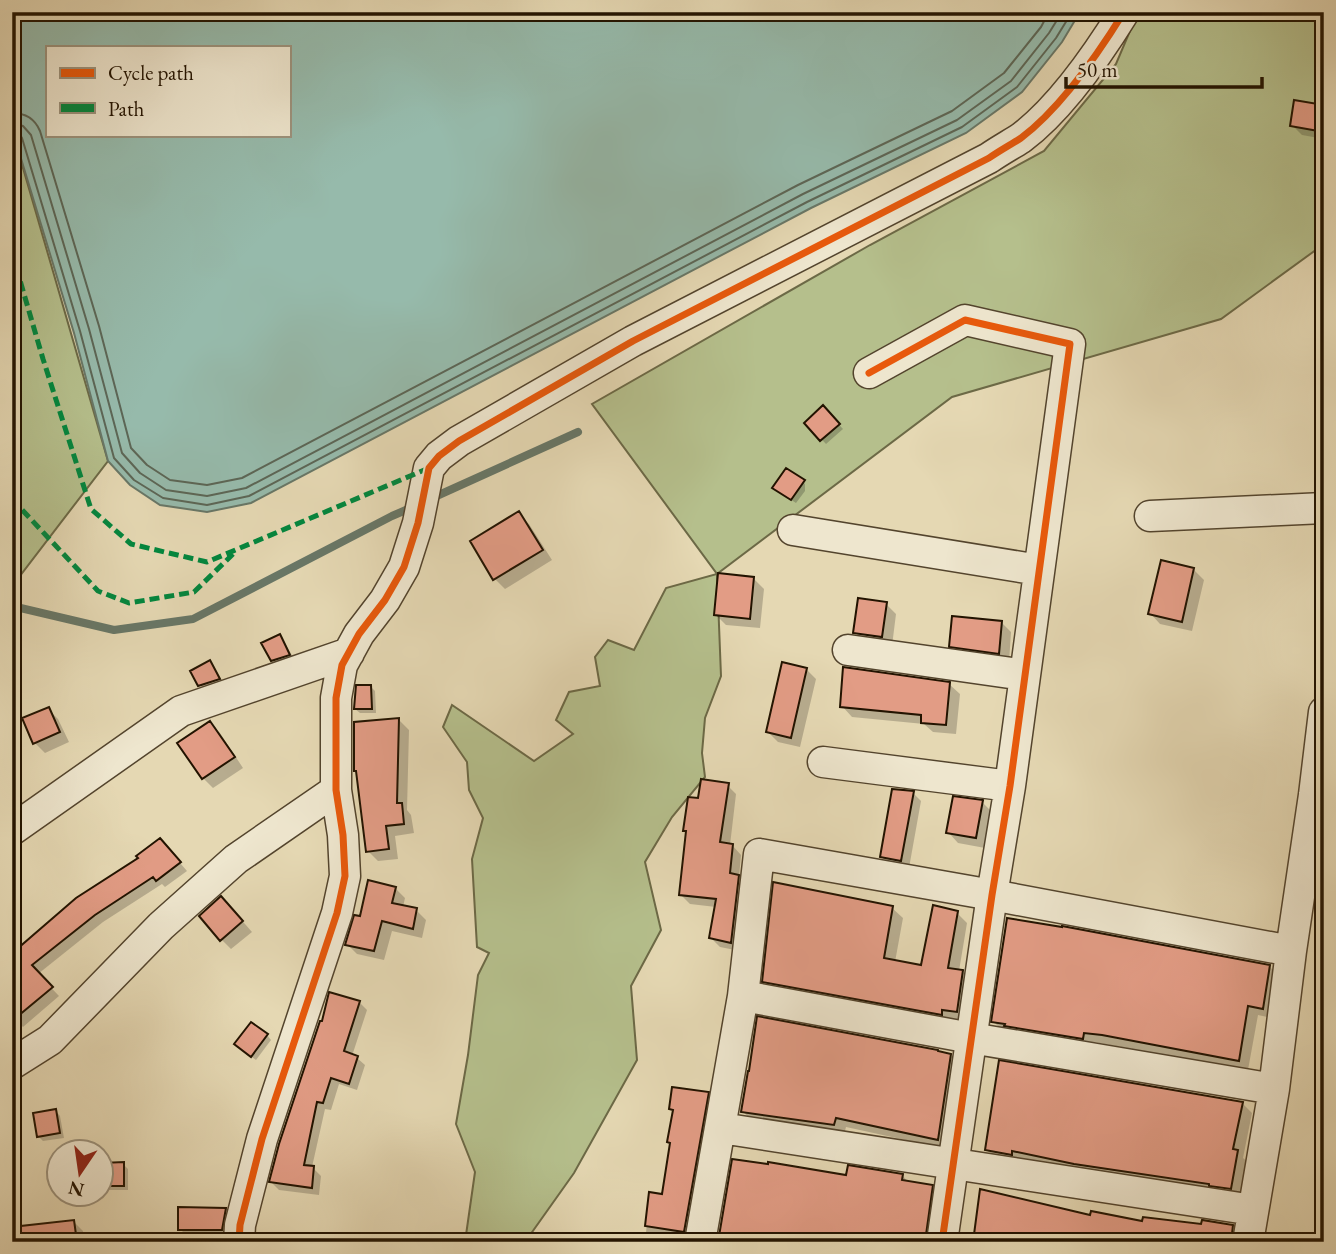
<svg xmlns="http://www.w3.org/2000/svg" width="1336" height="1254" viewBox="0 0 1336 1254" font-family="'EB Garamond',serif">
<rect width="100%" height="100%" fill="#e5d8b3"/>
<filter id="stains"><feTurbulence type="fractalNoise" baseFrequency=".00286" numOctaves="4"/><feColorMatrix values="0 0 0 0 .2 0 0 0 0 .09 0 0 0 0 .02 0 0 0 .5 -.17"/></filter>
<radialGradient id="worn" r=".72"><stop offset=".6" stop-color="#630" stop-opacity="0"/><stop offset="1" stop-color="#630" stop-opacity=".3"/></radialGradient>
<!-- green -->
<path fill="#b5bf8c" stroke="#6c6946" stroke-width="2" d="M1138,12h186v232l-103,75 -269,78 -235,177 4,102 -16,42 -3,35 3,24 -33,40 -27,45 16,68 -30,56 6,74 -63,113 -49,69h-60l10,-70 -19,-48 12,-69 10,-80 11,-22 -12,-6 -5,-88 11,-41 -14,-28 -2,-28 -24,-35 9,-22 82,56 39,-27 -17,-14 13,-28 31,-6 -5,-29 13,-17 26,10 32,-62 51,-14 -125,-170 278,-159 174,-94 72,-87z
M12,130l96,331 -92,120 -4,-3z"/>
<!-- water -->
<path fill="#96baab" stroke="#687767" stroke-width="2" fill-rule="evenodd" d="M12,12h1068l-18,30 -40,50 -56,41 -155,75 -560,295 -44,9 -47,-7 -30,-20 -22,-24 -34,-128 -62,-204zM47,47h242v88h-242z"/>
<!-- shadow -->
<path fill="#0003" d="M1323,12h1v28l-4,-4z
M1324,107v32l-22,-4 -10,-10z
M823,407l20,22 -17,15 -20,-21z
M800,479l5,5v7l-9,12 -17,-11z
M519,514l10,10 23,36 -47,29 -11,-11z
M1194,570l10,10 -12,51 -32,-7 -10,-11z
M753,578l11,11 -4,39 -34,-3 -10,-10z
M886,604l10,10 -4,32 -27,-3 -10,-11z
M1001,622l10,10 -2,31 -48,-7 -10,-10z
M279,636l5,5 10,18 -17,6 -5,-5z
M209,662l5,5 10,17 -19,6 -5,-5z
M806,669l10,10 -16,68 -22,-5 -10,-10z
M949,684l11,10 -4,40 -23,-2 -9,-8 -72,-7 -10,-11z
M371,687l4,4 1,22h-16l-5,-4z
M48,709l10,10 11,23 -24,11 -10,-10z
M399,720l10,10 -2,80 4,5 3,18 -19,3 3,23 -20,2 -10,-10 -10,-78 -3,-3z
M209,723l11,10 23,35 -30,20 -10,-10z
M727,785l9,9 -6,51h2l9,10 -2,22 8,8 -7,66 -20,-4 -9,-9 5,-31 -26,-3 -9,-9 6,-62 -2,-3 15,-30z
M913,793l8,8 -12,67 -20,-3 -7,-8z
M982,802l10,10 -7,36 -27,-5 -10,-11z
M167,848l20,23 -22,16 -3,-3 -59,38 -65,52 21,22 -36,31 -11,-11v-64l128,-93z
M395,888l10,10 -2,9 13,3 10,10 -4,18 -30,-7 -8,29 -27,-6 -10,-10 14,-26z
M231,908l21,24 -21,17 -10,-10z
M892,908l11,10 -8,44 28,5 34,-54 10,10 -8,48 4,1 10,10 -6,39 -15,-2 -1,5 -177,-33 -10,-10z
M1269,966l10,10 -7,42 -14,-3 -10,55 -154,-28 -1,6 -90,-17 -10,-10z
M359,1002l8,8 -15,46 5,2 8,7 -8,25 -18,-6 -8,26 -6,-1 -13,58 9,9 -2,19 -40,-5 -8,-8z
M267,1035l4,5 -15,20 -15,-11z
M950,1055l10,11 -13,83 -101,-22 -2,8 -91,-14 -11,-10z
M708,1093l9,10 -24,139h-48l5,-48 13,2 11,-84 -3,-3z
M1242,1103l10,10 -9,45 5,4 -7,36 -244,-38 -10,-10z
M56,1111l4,5 4,22 -21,3 -5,-5z
M102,1164h21l5,5v21h-25l-1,-2z
M902,1175l7,8 23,3 10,10 -7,46h-215l128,-64z
M226,1209l10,11 -4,19h-42l-10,-10z
M1091,1217l53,7 88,2 10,10v6h-268z
M74,1222l9,9 1,11h-60z"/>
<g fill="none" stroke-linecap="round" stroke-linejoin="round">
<!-- shore -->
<path stroke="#5c6656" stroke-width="2" d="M12,113c14,0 23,6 28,18l59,195 32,122 16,17 23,15 37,5 35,-7 556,-293 154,-74 52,-38 37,-46 8,-15
M12,123l11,3 8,9 58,194 33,124 18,20 26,17 41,6 39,-8 557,-294 154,-74 54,-39 38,-48 13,-21
M12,132l7,1 3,5 58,193 34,127 20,22 29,18 44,7 42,-9 558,-294 155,-75 55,-40 39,-49 16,-26"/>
<!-- stream -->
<path stroke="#687767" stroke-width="8" d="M430,499l148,-67
M12,606l102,24 79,-11 199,-103 23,-10"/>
</g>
<!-- building -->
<path fill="#e29c85" stroke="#221300" stroke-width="2" d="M1294,100l30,5v27l-34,-6z
M823,405l17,19 -20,17 -16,-18z
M786,468l19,12 -14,20 -19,-12z
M519,511l24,39 -50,30 -23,-39z
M1161,560l33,8 -12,54 -34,-8z
M718,573l36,4 -4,42 -36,-4z
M858,598l29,4 -5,35 -29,-4z
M952,616l50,5 -3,33 -50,-7z
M280,634l10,21 -19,6 -10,-18z
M210,660l10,19 -22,7 -8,-15z
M782,662l25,6 -16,70 -25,-6z
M843,667l107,15 -4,43 -25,-2v-8l-81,-8z
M356,685h15l1,24h-18z
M49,707l11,25 -27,12 -11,-26z
M399,718l-2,85h5l2,21 -18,2 3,23 -23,3 -10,-81h-2v-49z
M210,721l25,36 -33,22 -25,-36z
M701,779l28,4 -9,59 13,2 -3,29 9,2 -8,68 -22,-5 7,-39 -37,-4 7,-64h-3l5,-34 10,1z
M892,789l22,2 -13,70 -21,-4z
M953,796l30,4 -7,38 -30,-5z
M160,838l21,24 -25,19 -3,-4 -58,38 -63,50 21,22 -41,34v-78l5,6 59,-51 62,-40 -2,-2z
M368,880l28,7 -4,16 25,5 -4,21 -31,-8 -8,30 -29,-6 9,-30 6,1z
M773,882l120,24 -9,52 37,7 12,-60 25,6 -10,57 15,2 -6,42 -15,-2v5l-180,-33z
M221,896l22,25 -23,20 -21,-25z
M1007,918l55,9v-1l208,39 -7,44 -15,-3 -9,55 -137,-26 -18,-2 -1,6 -79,-13 1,-2 -14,-2z
M329,992l31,9 -16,50 14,5 -9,28 -18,-6 -8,25 -6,-1 -13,63 10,1 -2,22 -43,-6 10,-38 41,-123h2z
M757,1016l181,34v1l13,3 -13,86 -102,-22 -2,7 -93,-13 7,-41h1z
M251,1022l17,12 -17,23 -17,-13z
M999,1060l244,42 -10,47 5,1 -7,39 -22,-3v-2l-135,-20 -62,-13v4l-27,-5z
M672,1087l37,5 -25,140 -39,-6 4,-34 13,2 8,-51 -3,-1 6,-32 -4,-1z
M56,1109l4,24 -23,4 -4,-24z
M732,1159l36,5v-2l78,13 2,-10 55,9 -1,6 31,5 -8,57h-207z
M124,1162v24h-22v-23z
M980,1189l110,26 1,-4 51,10 1,-4 58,7 1,-4 31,5 -2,17h-258z
M178,1207l48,1 -4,22h-44z
M74,1220l3,22h-65v-15z"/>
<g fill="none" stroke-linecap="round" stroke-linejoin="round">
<defs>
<path id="minor" d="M869,373l96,-53 105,24 -60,442 -18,109 -50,347
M1150,516l174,-8
M793,530l246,40
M848,650l177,25
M823,762l187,24
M12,830l169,-119 168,-58
M743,996l228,42 303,51
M12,1064l38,-24 111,-114 75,-67 100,-69
M721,1128l532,82
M239,1242l1,-17 22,-86 75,-226 8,-37 -2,-41 -7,-45v-92l6,-33 17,-31 26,-34 19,-33 14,-44 11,-55 10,-12 20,-15 174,-100 356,-183c10,-7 21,-13 32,-20 40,-30 77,-84 103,-126
M700,1242l43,-246 16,-142 233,41 299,56
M1248,1242l26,-153 17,-138 23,-156 10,-83"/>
</defs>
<!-- minor casing -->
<use href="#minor" stroke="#53442d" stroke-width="33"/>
<!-- minor -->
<use href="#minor" stroke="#eee6ce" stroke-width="30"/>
<!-- quiet -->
<path stroke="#00873e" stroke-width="5" stroke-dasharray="10 5" stroke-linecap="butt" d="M12,253l31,106 48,150 40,35 76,18 222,-94
M12,499l86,92 31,12 65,-11 39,-38"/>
<defs>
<path id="cycleway" d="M869,373l96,-53 105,24 -60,442 -18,109 -50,347
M239,1242l1,-17 22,-86 75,-226 8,-37 -2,-41 -7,-45v-92l6,-33 17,-31 26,-34 19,-33 14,-44 11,-55 10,-12 20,-15 174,-100 356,-183c10,-7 21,-13 32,-20 40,-30 77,-84 103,-126"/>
</defs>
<!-- cycleway casing -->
<use href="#cycleway" stroke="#eee6ce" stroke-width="11"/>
<!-- cycleway -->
<use href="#cycleway" stroke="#e8590c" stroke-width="7"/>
</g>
<!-- margin -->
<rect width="1336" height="1254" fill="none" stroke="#e5d8b3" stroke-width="42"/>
<rect x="14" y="14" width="1308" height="1226" fill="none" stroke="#221300" stroke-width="3.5"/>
<rect x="21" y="21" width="1294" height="1212" fill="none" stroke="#221300" stroke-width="2"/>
<!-- legend -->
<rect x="46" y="46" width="245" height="91" fill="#eee6ce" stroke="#9c927c" stroke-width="2"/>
<rect x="60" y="68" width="35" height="10" fill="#e8590c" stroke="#9c927c" stroke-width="2"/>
<text x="108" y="80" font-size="21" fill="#221300">Cycle path</text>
<rect x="60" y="103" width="35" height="10" fill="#00873e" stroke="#9c927c" stroke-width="2"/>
<text x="108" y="116" font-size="21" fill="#221300">Path</text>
<!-- north arrow -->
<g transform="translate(80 1173) rotate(193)"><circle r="33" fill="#eee6ce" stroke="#9c927c" stroke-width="2"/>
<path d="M0-5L12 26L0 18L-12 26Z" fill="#8f2418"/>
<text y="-10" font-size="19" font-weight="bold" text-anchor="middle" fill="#221300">N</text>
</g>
<!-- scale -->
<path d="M1066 77v10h196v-10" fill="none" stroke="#221300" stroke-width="3.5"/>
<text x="1077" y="77" font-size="21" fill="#221300" stroke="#eee6ce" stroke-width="5" paint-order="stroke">50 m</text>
<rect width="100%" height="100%" filter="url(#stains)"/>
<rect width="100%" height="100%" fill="url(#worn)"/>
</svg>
